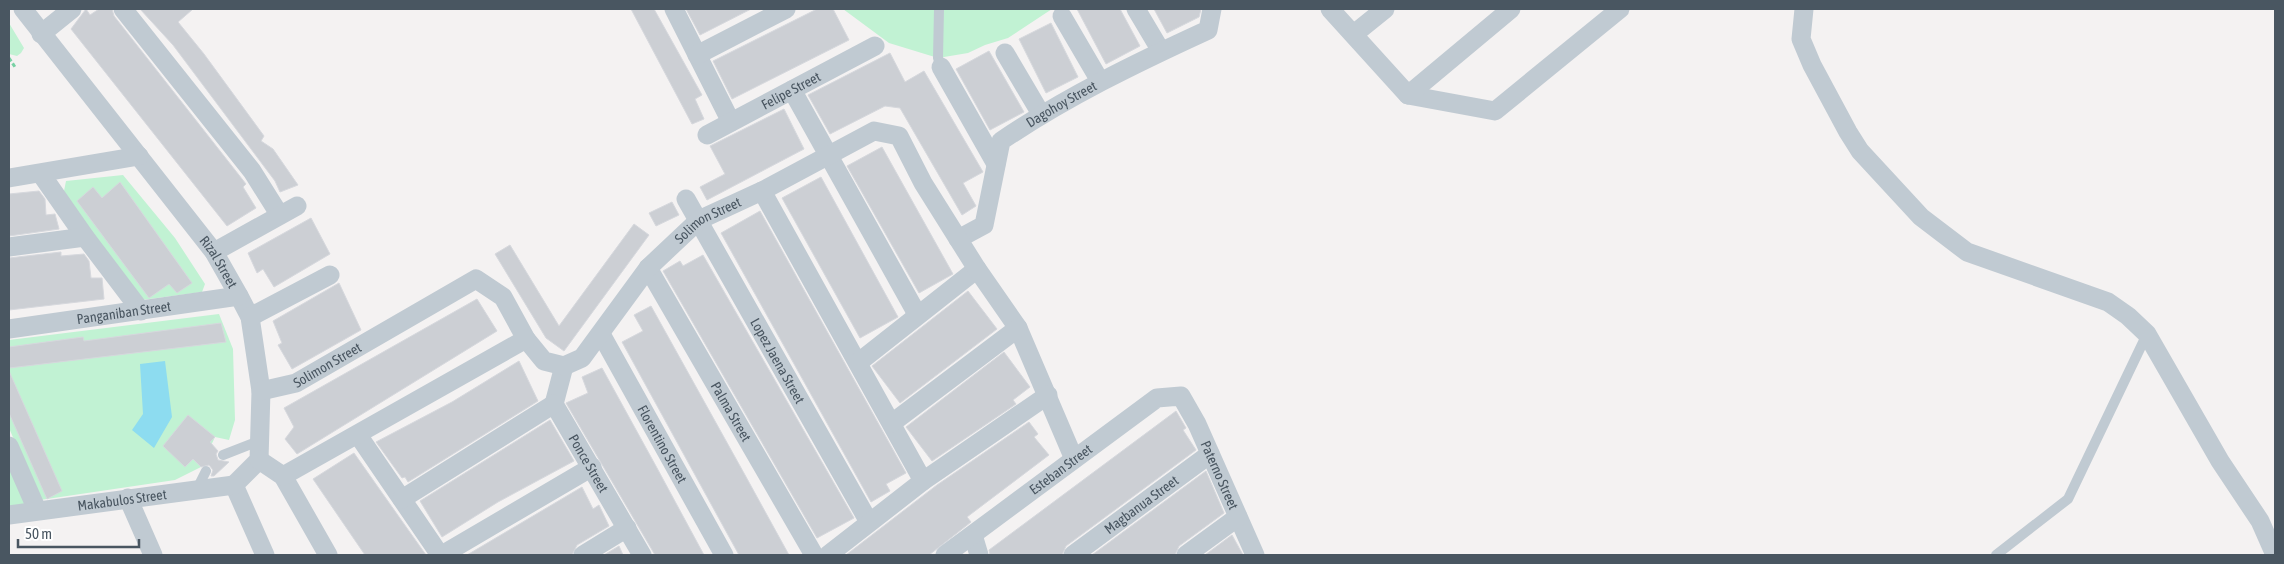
<svg xmlns="http://www.w3.org/2000/svg" width="2284" height="564" viewBox="0 0 2284 564" font-family="'Asap Condensed',sans-serif">
<rect width="100%" height="100%" fill="#f4f2f2"/>
<!-- green -->
<path fill="#c1f2d3" d="M843,9h209l-44,29 -23,7 -17,8 -30,5 -49,-15z
M9,23l15,25 -3,5 -4,3 -8,-2z
M123,175l52,63 30,46 -3,8 -60,8 -79,-104 3,-15z
M219,314l14,35 2,71 -6,20 -14,-3 -14,30 -26,13 -135,20 -31,-72v-88z
M9,446l28,64 -28,5z"/>
<!-- water -->
<path fill="#8ddcf0" d="M165,361l7,56 -18,31 -22,-18 11,-16 -3,-50z"/>
<!-- building -->
<path fill="#cccfd4" stroke="#d6d8dd" d="M86,9l4,6 9,-6h13l2,7 132,168 -3,3 13,21 -29,18 -156,-197z
M140,9h53l-15,13 26,32 60,82 -3,5 12,8 25,36 -18,7 -5,-11 -102,-136z
M631,9h23l48,86 -7,4 9,20 -12,5z
M686,9h65l-51,26z
M817,9h16l16,31 -117,59 -19,-38z
M1077,9h43l20,37 -34,18z
M1154,9h47l-2,8 -32,16z
M1051,23l27,54 -32,16 -27,-54z
M989,51l35,61 -34,18 -34,-61z
M890,53l15,29 19,-11 59,101 -20,11 13,23 -14,9 -62,-107 -15,-2 -55,28 -22,-39z
M784,109l20,40 -97,51 -7,-13 25,-13 -15,-28z
M882,147l71,127 -34,19 -72,-127z
M821,177l77,140 -38,21 -78,-140z
M120,182l72,101 -15,10 -8,-9 -20,14 -72,-97 16,-14 9,11z
M39,191l6,8 1,16 9,-1 4,15 -50,7v-42z
M672,202l7,13 -23,11 -7,-13z
M760,211l146,262 -20,11 4,7 -19,11 -150,-269z
M311,218l19,36 -56,33 -11,-18 -6,4 -9,-20z
M634,224l15,11 -85,116 -18,-13 -51,-84 15,-9 49,81z
M61,252v4l23,-2 5,7 2,17h11l2,21 -95,11v-52z
M703,255l151,263 -37,20 -154,-267 17,-10 3,5z
M339,283l22,47 -69,39 -14,-24 4,-2 -9,-22z
M968,291l29,38 -97,74 -28,-37z
M477,299l20,32 -200,123 -12,-15 9,-12 -10,-19z
M651,306l94,169 44,80h-50l-117,-213 21,-11 -9,-16z
M221,323l5,19 -217,26v-21l74,-10 1,4z
M1004,352l26,35 -17,13 3,4 -84,57 -26,-34z
M519,361l19,40 -130,81 -3,-5 -3,1 -26,-36 76,-40z
M602,368l55,100 47,87h-49l-89,-152 22,-10 -6,-16z
M9,371l53,120 -15,8 -38,-86z
M1176,411l10,17 -3,2 13,20 -130,96 -4,9h-72l-1,-5z
M188,415l27,22 -5,5 8,9 -2,3 2,6 11,2 -15,14h-3l2,-6 -4,-5 -8,2 -8,-8 -8,8 -22,-21z
M550,420l24,41 -76,41 -56,35 -22,-36z
M1029,422l9,12 -4,3 15,18 -82,62 4,5 -42,33h-83l91,-70z
M354,453l55,78 17,24h-61l-52,-76z
M1206,471l18,42 -45,33 -4,9h-83z
M582,487l11,22 6,-4 10,21 -32,19 -5,10h-105z
M1232,535l11,20h-38z
M619,546l4,9h-19z"/>
<g fill="none" stroke-linecap="round" stroke-linejoin="round">
<!-- path -->
<path stroke="#77d1a4" stroke-width="3" stroke-dasharray="4 2.5" stroke-linecap="butt" d="M9,58l6,9"/>
<!-- lane -->
<path stroke="#c0cad2" stroke-width="10" d="M939,9l-1,49 3,9
M223,455l36,-14
M197,489l9,-18
M1996,555l72,-56 79,-165"/>
<!-- street -->
<g stroke="#c0cad2" stroke-width="19">
<path id="s1" d="M23,9l191,243 25,44 11,21 11,74 -2,69 -25,25"/>
<path d="M123,9l129,162 27,43"/>
<path d="M674,9l57,113"/>
<path d="M1136,9l25,42"/>
<path d="M1330,9l78,86 87,16 125,-102"/>
<path d="M1804,9l-3,30 11,26 36,67 12,19 61,66 46,35 141,50 20,14 19,18 73,127 40,60 15,34"/>
<path d="M1062,16l38,65"/>
<path d="M41,34l31,-25"/>
<path d="M1354,34l31,-25"/>
<path d="M1005,53l36,61"/>
<path d="M697,55l89,-46"/>
<path d="M941,67l55,97"/>
<path d="M792,90l125,224"/>
<path d="M1408,95l103,-86"/>
<path id="s2" d="M707,135l168,-89"/>
<path d="M41,174l44,63 56,74"/>
<path d="M9,178l130,-22"/>
<path d="M762,191l161,290"/>
<path id="s3" d="M686,199l183,323"/>
<path id="s4" d="M958,239l26,-14 17,-84c65,-44 135,-78 207,-111l4,-21"/>
<path d="M9,247l76,-10"/>
<path d="M214,252l83,-46"/>
<path id="s5" d="M648,268l166,287"/>
<path d="M250,317l80,-42"/>
<path id="s6" d="M9,329l230,-33"/>
<path id="s7" d="M601,334l123,221"/>
<path d="M859,362l118,-93"/>
<path id="s8" d="M564,366l-10,38 88,151"/>
<path id="s9" d="M261,391l35,-8 180,-104 27,18 23,42 18,22 20,5 18,-8 66,-90 51,-48 63,-29 112,-60 25,5 24,47 54,86 41,59 56,131"/>
<path d="M892,423l126,-95"/>
<path d="M358,435l82,120"/>
<path d="M9,446l28,64"/>
<path d="M259,460l24,16 45,79"/>
<path d="M283,476l243,-137"/>
<path d="M234,485l31,70"/>
<path d="M128,498l25,57"/>
<path d="M402,499l152,-95"/>
<path id="s10" d="M9,515l225,-30"/>
<path d="M973,535l6,20"/>
<path d="M442,555l150,-88"/>
<path d="M583,555l44,-27"/>
<path d="M828,555l95,-74 125,-86"/>
<path id="s11" d="M945,555l212,-157 24,-2 16,28 58,131"/>
<path id="s12" d="M1073,555l137,-101"/>
<path d="M1186,555l52,-38"/>
</g>
</g>
<g text-anchor="middle" stroke-width="4" stroke-linejoin="round" paint-order="stroke">
<!-- street labels -->
<g font-size="14" fill="#495661" stroke="#fff">
<text dy="5" stroke="none"><textPath href="#s2" startOffset="95">Felipe Street</textPath></text>
<text dy="5" stroke="none"><textPath href="#s4" startOffset="186">Dagohoy Street</textPath></text>
<text dy="5" stroke="none"><textPath href="#s9" startOffset="582">Solimon Street</textPath></text>
<text dy="5" stroke="none"><textPath href="#s1" startOffset="320">Rizal Street</textPath></text>
<text dy="5" stroke="none"><textPath href="#s6" startOffset="116">Panganiban Street</textPath></text>
<text dy="5" stroke="none"><textPath href="#s3" startOffset="186">Lopez Jaena Street</textPath></text>
<text dy="5" stroke="none"><textPath href="#s9" startOffset="72">Solimon Street</textPath></text>
<text dy="5" stroke="none"><textPath href="#s5" startOffset="166">Palma Street</textPath></text>
<text dy="5" stroke="none"><textPath href="#s7" startOffset="126">Florentino Street</textPath></text>
<text dy="5" stroke="none"><textPath href="#s8" startOffset="108">Ponce Street</textPath></text>
<text dy="5" stroke="none"><textPath href="#s11" startOffset="144">Esteban Street</textPath></text>
<text dy="5" stroke="none"><textPath href="#s11" startOffset="376">Paterno Street</textPath></text>
<text dy="5" stroke="none"><textPath href="#s10" startOffset="114">Makabulos Street</textPath></text>
<text dy="5" stroke="none"><textPath href="#s12" startOffset="85">Magbanua Street</textPath></text>
</g>
</g>
<!-- border -->
<rect width="2284" height="564" fill="none" stroke="#495661" stroke-width="20"/>
<!-- scale -->
<path d="M18 539v8h121v-8" fill="none" stroke="#495661" stroke-width="2.5"/>
<text x="25" y="539" font-size="15" fill="#495661" stroke="#ffffff" stroke-width="4" paint-order="stroke">50 m</text>
</svg>
